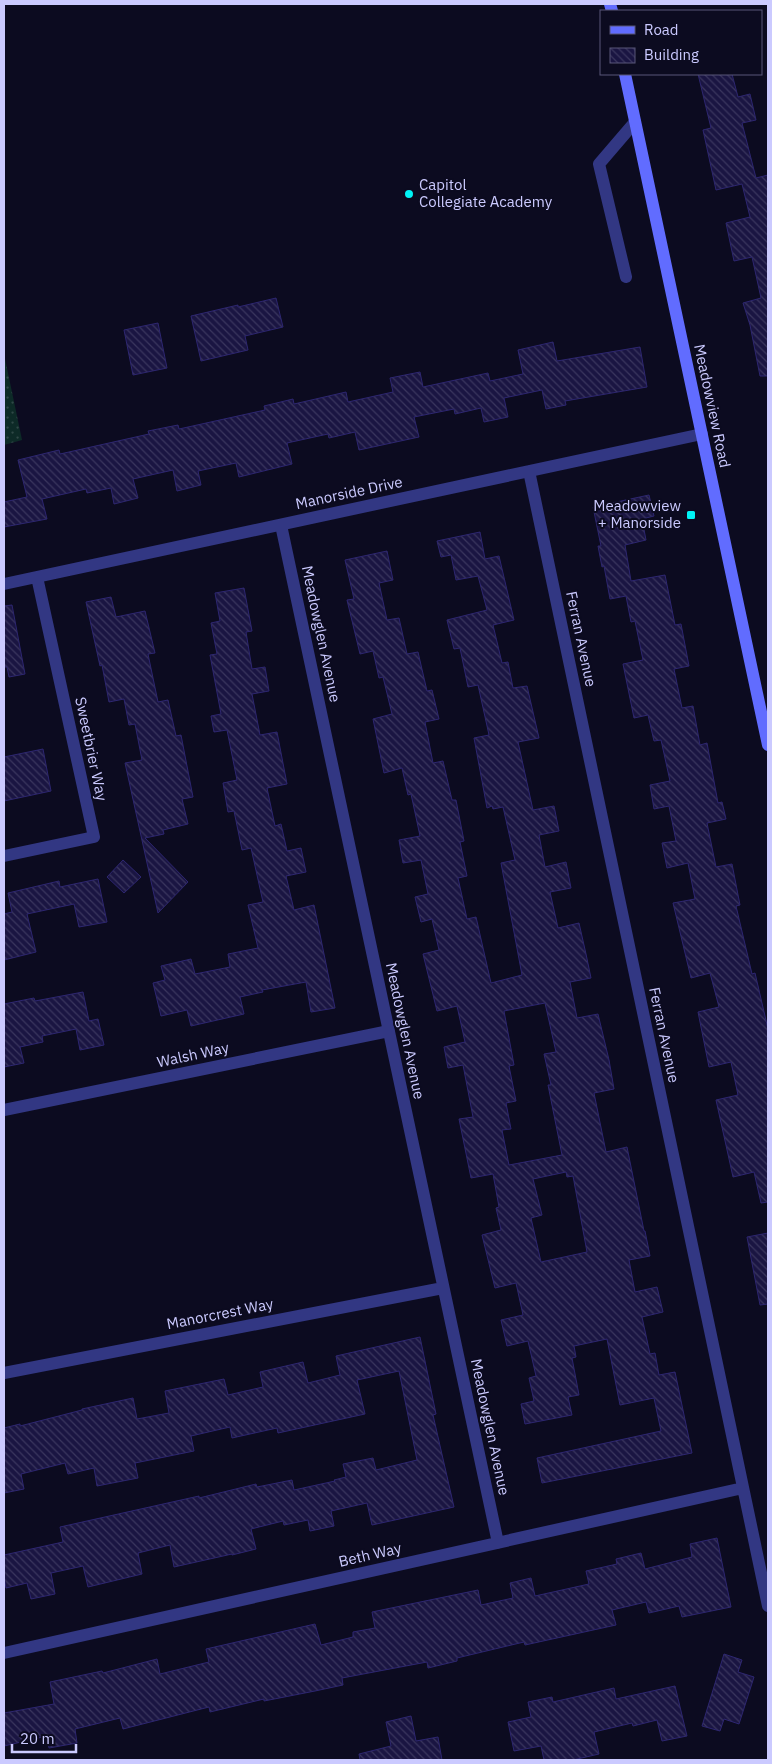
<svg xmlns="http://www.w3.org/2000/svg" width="772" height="1764" font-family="'IBM Plex Sans',sans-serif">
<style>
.park{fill:url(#park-dots)}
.building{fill:url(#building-back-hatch);stroke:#2d2670;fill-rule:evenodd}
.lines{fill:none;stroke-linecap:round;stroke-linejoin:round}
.service{stroke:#323783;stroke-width:12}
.minor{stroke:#323783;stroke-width:12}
.secondary{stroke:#616cff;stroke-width:12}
.poi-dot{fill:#00f3f5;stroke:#0c0b20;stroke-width:2}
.labels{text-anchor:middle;stroke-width:4;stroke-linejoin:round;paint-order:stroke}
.poi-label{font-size:15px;fill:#cbcaff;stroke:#0c0b20;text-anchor:start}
.street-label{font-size:15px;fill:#cbcaff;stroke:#0c0b20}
</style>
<defs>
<pattern id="park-dots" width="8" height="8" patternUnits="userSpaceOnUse" patternTransform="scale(1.25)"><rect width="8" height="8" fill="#0d2a27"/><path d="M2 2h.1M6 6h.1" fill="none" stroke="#2f4847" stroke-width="1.8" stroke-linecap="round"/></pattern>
<pattern id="building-back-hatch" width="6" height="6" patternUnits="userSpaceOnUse" patternTransform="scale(1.25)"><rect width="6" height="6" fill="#1a1542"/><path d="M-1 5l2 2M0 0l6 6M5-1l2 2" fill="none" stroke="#3a365e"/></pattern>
</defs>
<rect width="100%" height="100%" fill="#0c0b20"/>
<!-- park -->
<path class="park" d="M4 354 22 440 4 445Z"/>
<!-- building -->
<path class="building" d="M698 74H732L738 97 750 94 756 120 742 123 756 178 768 175V376H760L750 325 743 303 761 298 752 257 734 261 726 223 750 217 742 184 716 190 703 130 711 128Z
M276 298 283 327 245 336 248 350 201 361 191 316 238 305V307Z
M158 323 167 368 133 375 124 330Z
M553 342 557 361 640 347 647 387 565 401 566 405 546 409 542 390 504 398 508 417 484 422 481 408 455 414 454 409 414 417 419 437 359 450 355 432 329 438 328 434 287 443 292 464 239 477 236 463 198 471 201 485 177 491 173 470 133 479 138 498 114 504 111 488 87 493 86 489 42 499 47 519 4 527V502L27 497 18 460 59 450 60 454 149 434 148 431 178 425 179 429 265 410 264 406 293 399 294 404 346 392 348 402 393 392 390 378 420 372 423 387 488 373 490 381 523 374 518 350Z
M649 495 654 516 642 519 646 540 625 545 631 581 665 575 675 625 681 624 689 666 674 669 682 708 693 706 700 745 707 743 718 803 722 802 726 819 707 823 716 867 732 864 740 905 736 906 752 974 755 973 768 1029V1202L761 1203 754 1172 733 1177 716 1100 738 1095 731 1062 709 1067 698 1012 719 1007 710 973 691 978 673 903 695 899 688 863 667 868 662 843 676 841 669 806 654 809 650 785 670 781 661 740 654 741 648 715 634 718 623 664 643 660 635 621 631 622 626 596 610 599 604 566 602 567 598 546H601L593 507Z
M480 532 485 559 499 556 514 620 493 625 502 663 508 662 513 688 527 686 539 738 518 742 533 810 554 806 559 831 539 835 545 867 566 862 571 888 550 892 558 928 579 923 586 954 591 978 570 982 577 1018 598 1014 609 1060 614 1089 594 1093 606 1152 627 1147 644 1231H645L650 1256 629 1260 635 1292 657 1287 663 1312 642 1317 650 1354 655 1353 659 1375 675 1372 692 1453 542 1483 537 1458 661 1431 654 1398 620 1405 607 1339 574 1346 576 1357 572 1358 579 1395 568 1397 572 1415 525 1424 521 1404 534 1401 529 1378 536 1376 528 1341 507 1346 501 1320 523 1315 516 1283 495 1288 482 1235 501 1230 496 1208 499 1207 493 1174 471 1178 459 1119 473 1117 463 1065 448 1068 444 1047 465 1042 457 1006 437 1011 423 954 439 950 432 919 421 922 415 897 428 894 421 860 403 863 399 840 420 836 411 794 408 795 402 768 384 773 373 719 392 714 383 677 379 678 373 651 360 654 347 600 354 599 345 560 387 551 393 580 379 583 387 620 399 618 407 654 418 652 427 691 432 690 439 719 425 722 433 763 443 761 452 800H456L464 841 460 842 467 876 458 878 467 919 476 917 491 983 522 975 501 863 515 860 503 807 493 809 492 806 487 808 474 738 489 735 478 685 468 687 460 648 454 649 447 620 487 610 478 576 456 580 451 555 441 557 437 541ZM545 1003 556 1052 544 1054 551 1085H548L562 1155 509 1165 502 1130 511 1129 506 1103 516 1101 509 1066 514 1065 504 1011ZM566 1172 567 1177 573 1176 587 1252 541 1262 531 1218 542 1215 533 1179Z
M244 588 252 631 246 632 252 669 265 667 269 691 252 694 260 735 277 732 287 784 267 788 275 826 281 824 287 851 301 848 306 872 286 876 294 910 314 905 335 1008 311 1012 306 982 262 990 263 992 240 997 244 1014 191 1026 187 1010 161 1016 153 983 165 980 161 966 191 959 195 974 230 967 228 954 258 948 248 905 263 902 251 848 242 850 234 811 228 812 223 783 237 780 227 730 214 732 211 716 221 714 210 655 217 654 211 623 220 621 215 593Z
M111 597 116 617 145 611 155 653 148 654 158 702 168 700 176 736 181 735 193 797 182 799 188 824 163 830 164 834 145 838 188 882 158 913 125 763 142 760 135 724 129 725 124 699 109 702 102 665 100 666 86 602Z
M12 605 25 674 9 677 7 667H4V606Z
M43 749 51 791 4 801V757Z
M123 860 141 877 124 893 107 877Z
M98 879 107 922 79 927 74 904 27 914 36 952 4 960V914L12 912 8 893 59 881 60 887Z
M83 992 89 1021 98 1019 104 1045 80 1050 76 1029 42 1036 43 1042 20 1047 24 1063 4 1067V1004L34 998 35 1001Z
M768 1233V1304L760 1305 747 1237Z
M420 1337 436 1414 433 1415 454 1507 372 1525 367 1503 331 1511 334 1526 310 1531 308 1520 284 1525 283 1521 251 1529 256 1549 232 1555V1554L174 1567 170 1545 138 1553 142 1574 88 1587 83 1566 51 1573 55 1594 31 1599 27 1583 6 1588 4 1577V1555L63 1542 60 1527 199 1496V1498L256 1484 257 1487 292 1480 294 1490 335 1481 334 1480 346 1477 343 1464 373 1458 376 1470 417 1460 399 1371 357 1380 365 1414 278 1433 277 1428 232 1438 230 1427 191 1436 194 1451 135 1463 138 1478 97 1486 94 1468 68 1474 65 1463 21 1474 24 1489 4 1493V1428L20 1424V1426L82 1410V1409L133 1398 137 1419 169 1413 165 1391 224 1379 228 1395 263 1387 260 1372 303 1362 308 1383 340 1375 336 1356Z
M717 1538 731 1607 682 1617 679 1606 649 1613 646 1602 612 1610 616 1625 525 1645 524 1642 457 1658V1661L428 1668 427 1662 342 1678 343 1685 315 1691 264 1701V1699L210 1712 209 1707 123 1729 120 1718 75 1729 77 1743 49 1748 47 1736 4 1746V1713L54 1704 50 1682 102 1671 103 1673 157 1659 160 1674 209 1662 206 1649 315 1624 321 1645 353 1637V1632L375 1628 372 1612 478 1590 481 1605 513 1598 510 1583 531 1578 535 1596 589 1584 586 1571 617 1564 616 1559 641 1553 645 1569 692 1557 690 1544Z
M724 1654 742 1660 738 1672 754 1677 739 1724 724 1719 720 1731 702 1726Z
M675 1686 687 1736 662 1741 657 1720 633 1726 632 1723 594 1732 599 1754 573 1760H544L541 1746 514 1751 508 1722 531 1717 528 1702 552 1697 553 1702 614 1688 616 1699Z
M411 1716 416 1741 438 1737 442 1760H360L359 1754 391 1746 386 1722Z"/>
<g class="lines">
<!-- service -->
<path class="service" d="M626 277 599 164 635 122"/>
<!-- minor -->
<path class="minor" d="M529 471 768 1606
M281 525 498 1543
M4 584 702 434
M4 856 94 837 37 577
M4 1110 389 1031
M4 1373 443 1288
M4 1653 743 1488"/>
<!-- secondary -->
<path class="secondary" d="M610 4 612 11
M625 74 768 745"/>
</g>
<!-- markers -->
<g class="poi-dot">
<circle cx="409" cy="194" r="5"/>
<rect x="686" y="510" width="10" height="10" rx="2.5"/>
</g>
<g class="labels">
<!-- poi labels -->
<g class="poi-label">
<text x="419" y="190">Capitol<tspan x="419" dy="17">Collegiate Academy</tspan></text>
<text x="681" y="511" text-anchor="end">Meadowview<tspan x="681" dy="17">+ Manorside</tspan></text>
</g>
<!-- street labels -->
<g class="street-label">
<text transform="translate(712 406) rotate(78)" y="5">Meadowview Road</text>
<text transform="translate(349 493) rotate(-12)" y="5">Manorside Drive</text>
<text transform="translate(321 634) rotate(78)" y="5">Meadowglen Avenue</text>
<text transform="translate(581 639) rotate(78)" y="5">Ferran Avenue</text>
<text transform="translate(91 749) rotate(78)" y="5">Sweetbrier Way</text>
<text transform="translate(405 1031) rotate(78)" y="5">Meadowglen Avenue</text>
<text transform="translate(664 1035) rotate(78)" y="5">Ferran Avenue</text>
<text transform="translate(193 1055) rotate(-12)" y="5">Walsh Way</text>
<text transform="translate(220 1314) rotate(-11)" y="5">Manorcrest Way</text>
<text transform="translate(490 1427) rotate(78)" y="5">Meadowglen Avenue</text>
<text transform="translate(370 1555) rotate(-13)" y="5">Beth Way</text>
</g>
</g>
<!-- border -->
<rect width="772" height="1764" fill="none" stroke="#cbcaff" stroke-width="10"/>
<!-- legend -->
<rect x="600" y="10" width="162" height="65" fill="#0c0b20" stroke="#585779"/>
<rect x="610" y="26" width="25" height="8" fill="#616cff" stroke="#585779"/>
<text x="644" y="35" font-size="15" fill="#cbcaff">Road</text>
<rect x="610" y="48" width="25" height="15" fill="url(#building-back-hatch)" stroke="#585779"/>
<text x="644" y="60" font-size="15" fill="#cbcaff">Building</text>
<!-- scale -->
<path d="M12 1744v8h64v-8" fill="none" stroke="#cbcaff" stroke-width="2.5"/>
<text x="20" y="1744" font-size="15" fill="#cbcaff" stroke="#0c0b20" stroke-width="4" paint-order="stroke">20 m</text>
</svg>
